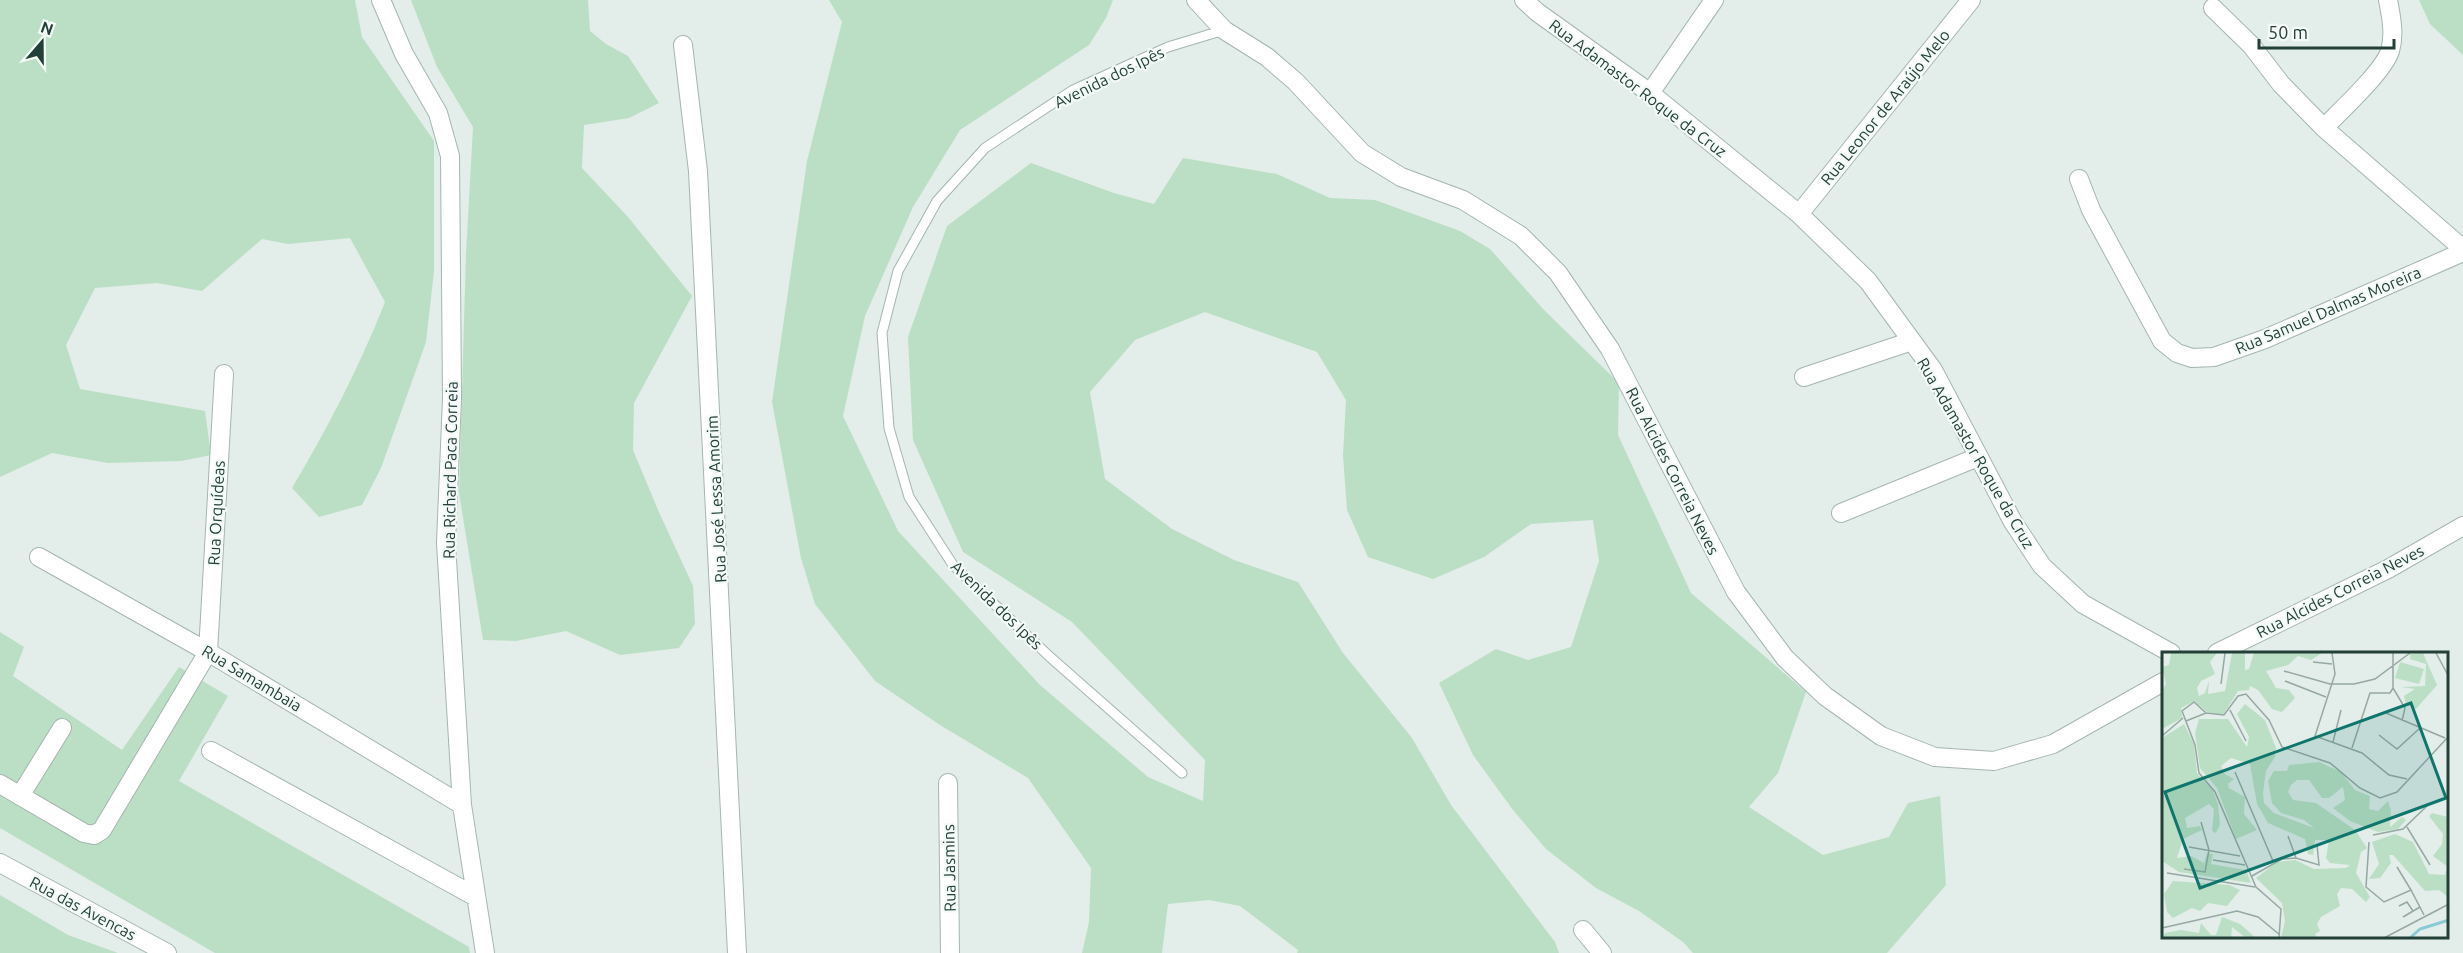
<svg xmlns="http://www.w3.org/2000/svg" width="2463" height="953" font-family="Ubuntu,sans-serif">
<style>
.green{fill:#bbdfc4}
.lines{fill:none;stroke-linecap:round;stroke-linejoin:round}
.lane-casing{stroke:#a5b6b0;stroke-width:11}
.street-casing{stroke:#a5b6b0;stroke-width:20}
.lane{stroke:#fff;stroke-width:9}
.street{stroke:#fff;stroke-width:18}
.labels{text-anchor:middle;stroke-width:4.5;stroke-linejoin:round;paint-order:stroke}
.street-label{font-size:16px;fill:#224037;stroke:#f4faf7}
.inset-river{fill:none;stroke:#89cbd4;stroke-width:3}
.inset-road{fill:none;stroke:#96a8a2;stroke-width:1.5}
.view{fill:#0f766e;fill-opacity:0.15;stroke:#0f766e;stroke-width:3}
.inset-edge{fill:none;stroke:#224037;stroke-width:3}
</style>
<rect width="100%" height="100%" fill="#e3ede9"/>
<!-- green -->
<path class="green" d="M0 0H355L362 37 434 141V271L426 342 381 468 362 505 319 517 292 488C328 427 359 368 385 302L350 238 288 244 262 239 202 291 157 283 95 288 66 345 80 389 205 411 211 455 181 461 108 463 52 453 0 477Z
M411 0H588L590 31 606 44 628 56 659 103 629 118 584 125 582 168 628 217 692 296 634 403 633 450 658 510 693 586 695 624 679 648 620 655 566 631 516 641 483 640 459 493 466 254 473 127 437 67Z
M829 0H1113L1106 18 1089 45 960 130 913 207 865 316 843 416 898 531 1040 685 1148 777 1203 801 1205 760 1072 622 963 552 913 440 908 337 947 226 1031 163 1114 193 1154 204 1183 158 1277 174 1330 198 1375 200 1460 231 1490 249 1544 310 1619 383 1618 435 1691 593 1806 692 1778 773 1749 807 1823 855 1889 837 1908 803 1940 796 1946 885 1887 953H1693L1683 942 1639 911 1596 888 1546 849 1513 810 1473 755 1439 683 1496 649 1528 660 1571 647 1599 561 1593 520 1531 524 1484 557 1433 579 1368 557 1347 510 1343 455 1346 400 1317 352 1205 312 1135 340 1090 392 1105 479 1172 529 1234 560 1298 582 1343 653 1412 738 1451 805 1555 942 1559 953H1297L1298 950 1240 906 1209 900 1168 904 1162 953H1082L1089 922 1091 868 1028 778 940 725 875 681 815 604 801 558 772 402 807 161 842 22Z
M2419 0H2463V55L2430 24Z
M0 632 24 647 13 676 122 750 179 667 228 696 179 781 469 947 470 953H215L0 828Z
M0 895 68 935 118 953H0Z"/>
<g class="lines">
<!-- lane casing -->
<g class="lane-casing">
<path id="lane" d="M1182 773 1050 657 953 565 909 497 889 428 882 333 898 271 937 201 985 148 1073 90 1168 47 1224 30"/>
</g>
<!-- street casing -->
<g class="street-casing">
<path id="street" d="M381 0 404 54 438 113 450 156 452 398 446 543 462 805 485 953
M1196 0 1224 30 1267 57 1296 82 1362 153 1401 177 1463 200 1521 236 1558 273 1610 349 1736 592 1785 658 1825 696 1881 736 1935 757 1994 761 2053 744 2163 682
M1524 0 1537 12 1650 93 1799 214 1868 281 1933 370 2013 522 2042 566 2083 604 2171 653
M2213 8 2251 45 2281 84 2324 128 2463 249
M683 45 698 171 737 953
M1650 93 1714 0
M2324 128C2341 110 2383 72 2390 51 2395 34 2391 16 2388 0
M2079 179 2091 210 2162 341 2177 353 2192 358 2214 357 2265 339 2463 252
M1799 214 1971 0
M1804 377 1912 341
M1841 513 1978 457
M39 557 208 652 462 805
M2217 653 2388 569 2463 526
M211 751 476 897
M948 783 950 953
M0 784 84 833 94 835 102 830 208 652 224 374
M20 796 62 728
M0 863 167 953
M1583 930 1602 953"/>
</g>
<!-- lane -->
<use href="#lane" class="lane"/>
<!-- street -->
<use href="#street" class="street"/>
</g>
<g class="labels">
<!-- street labels -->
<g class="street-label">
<text transform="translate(1109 77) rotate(-26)" y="6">Avenida dos Ipês</text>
<text transform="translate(1638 88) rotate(37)" y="6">Rua Adamastor Roque da Cruz</text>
<text transform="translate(1885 107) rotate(-51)" y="6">Rua Leonor de Araújo Melo</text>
<text transform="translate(2328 310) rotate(-23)" y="6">Rua Samuel Dalmas Moreira</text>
<text transform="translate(1976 453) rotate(60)" y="6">Rua Adamastor Roque da Cruz</text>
<text transform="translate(450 470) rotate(-89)" y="6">Rua Richard Paca Correia</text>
<text transform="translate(1673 471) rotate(63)" y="6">Rua Alcides Correia Neves</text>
<text transform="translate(716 499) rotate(-93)" y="6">Rua José Lessa Amorim</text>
<text transform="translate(216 513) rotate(-87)" y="6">Rua Orquídeas</text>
<text transform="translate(2340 591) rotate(-27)" y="6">Rua Alcides Correia Neves</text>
<text transform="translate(997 605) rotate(44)" y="6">Avenida dos Ipês</text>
<text transform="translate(252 678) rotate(31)" y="6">Rua Samambaia</text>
<text transform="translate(949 868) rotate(-91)" y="6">Rua Jasmins</text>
<text transform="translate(83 908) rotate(28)" y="6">Rua das Avencas</text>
</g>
</g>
<!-- overview -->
<g transform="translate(2162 652)">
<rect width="286" height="286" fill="#e3ede9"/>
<path d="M9 1H55L48 10 53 22 39 29 35 36 37 44 43 41 47 29 46 42 63 39 70 1H83V18L87 17 92 1H160L149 8 136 4 126 13 104 19 114 36 127 38 133 46 120 60 110 57 96 38 88 34 87 38 76 39 61 63 45 60 32 49 19 56 20 66 0 77V38L4 32 0 15 7 13ZM261 1 275 33 254 57 244 52 242 44 253 37 239 35 263 34 264 12 248 7V2ZM238 10 262 17 257 32 233 26ZM83 52 103 68 114 96 113 105 104 119 101 141 102 151 112 161 152 176 142 168 119 161 110 151 106 129 112 119H125L127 113 157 110 179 120 193 138 208 144 207 157 216 159 226 149 229 158 228 175 240 165 244 168 236 177 216 180 188 169 171 156 183 148 181 135 167 146H160L147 128H135L129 133 126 140 131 148 154 151 193 178 205 196 199 200 194 221 208 245 204 250 190 237 179 236 175 242 178 254 159 265 155 272 158 279 153 282 155 286H119L123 269 120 251 94 226 115 210 133 208 152 217 184 216 188 213 168 211 164 206 167 188H153L151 203 146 202 143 187 106 171 95 152 88 112 69 106 59 114 63 122 72 127 66 132 67 136 83 145 82 162 95 178 74 187 55 136 38 116 33 81 37 67H66L85 95 87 85 75 62ZM22 72 32 92 35 121 51 139 56 152 58 173 54 181 50 179 52 157 47 152 23 166 25 176 38 174 40 178 21 187 15 206 29 204 42 211 45 201 51 202 49 212 84 218 89 231 17 220 0 209V86ZM270 161 286 165V215L271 204 280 192 281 182 267 164ZM233 182 251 190 267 222 283 223 286 215V245L277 238 263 239 231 203H227L229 211 218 226 207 227 217 212 210 190ZM11 229 67 233 78 238 65 254 46 251 38 259 30 256 11 266 5 260 2 242ZM60 265 78 272 94 286H84L70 275 69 286H0L3 281 19 278 37 281 39 271 49 283H54Z" fill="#bbdfc4"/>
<path class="inset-river" d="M248 286 258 277 287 268"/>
<path class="inset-road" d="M170 1 173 22 153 84 200 101 227 123 245 127M274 1 287 25M151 10 170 12M122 19 168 32H192L213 27 248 1M123 29 164 45M59 32 63 1M231 36V1M68 58 84 89M44 61 32 50 20 59 33 93 37 121 53 140 94 235 119 257 117 286M224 61 283 86M24 69 44 61 62 63 76 44 84 42 107 68 120 95 168 111 198 136 218 146 235 140 287 84M217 83 235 97 258 76M0 84 21 66M171 90 179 58M190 96 208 41H228L231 36 243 56 240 69M73 120 111 209M245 175 268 213M211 183 241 177 266 153M126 184 134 206M207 190 204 235 222 250 249 238 262 263M27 195 78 204M51 208 83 213M235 215 249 238M22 217 43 220 47 198 39 170M5 221 93 235M90 224 120 207 134 206 157 213 155 193M237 254 245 250 251 259M241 265 258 255M0 276 75 259 96 265 118 283M222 286 287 252"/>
<path class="view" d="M249 51 284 146 38 236 3 140Z"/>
<rect width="286" height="286" class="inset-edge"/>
</g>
<!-- north arrow -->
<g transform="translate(42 42) rotate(20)" stroke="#f4faf7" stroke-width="4.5" paint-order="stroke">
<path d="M0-4.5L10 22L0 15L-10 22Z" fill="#224037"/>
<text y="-9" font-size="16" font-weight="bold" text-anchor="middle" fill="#224037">N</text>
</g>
<!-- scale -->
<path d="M2259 39v9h135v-9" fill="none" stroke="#224037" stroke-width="3"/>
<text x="2268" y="39" font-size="18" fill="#224037" stroke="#f4faf7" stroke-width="4.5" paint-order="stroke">50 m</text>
</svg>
